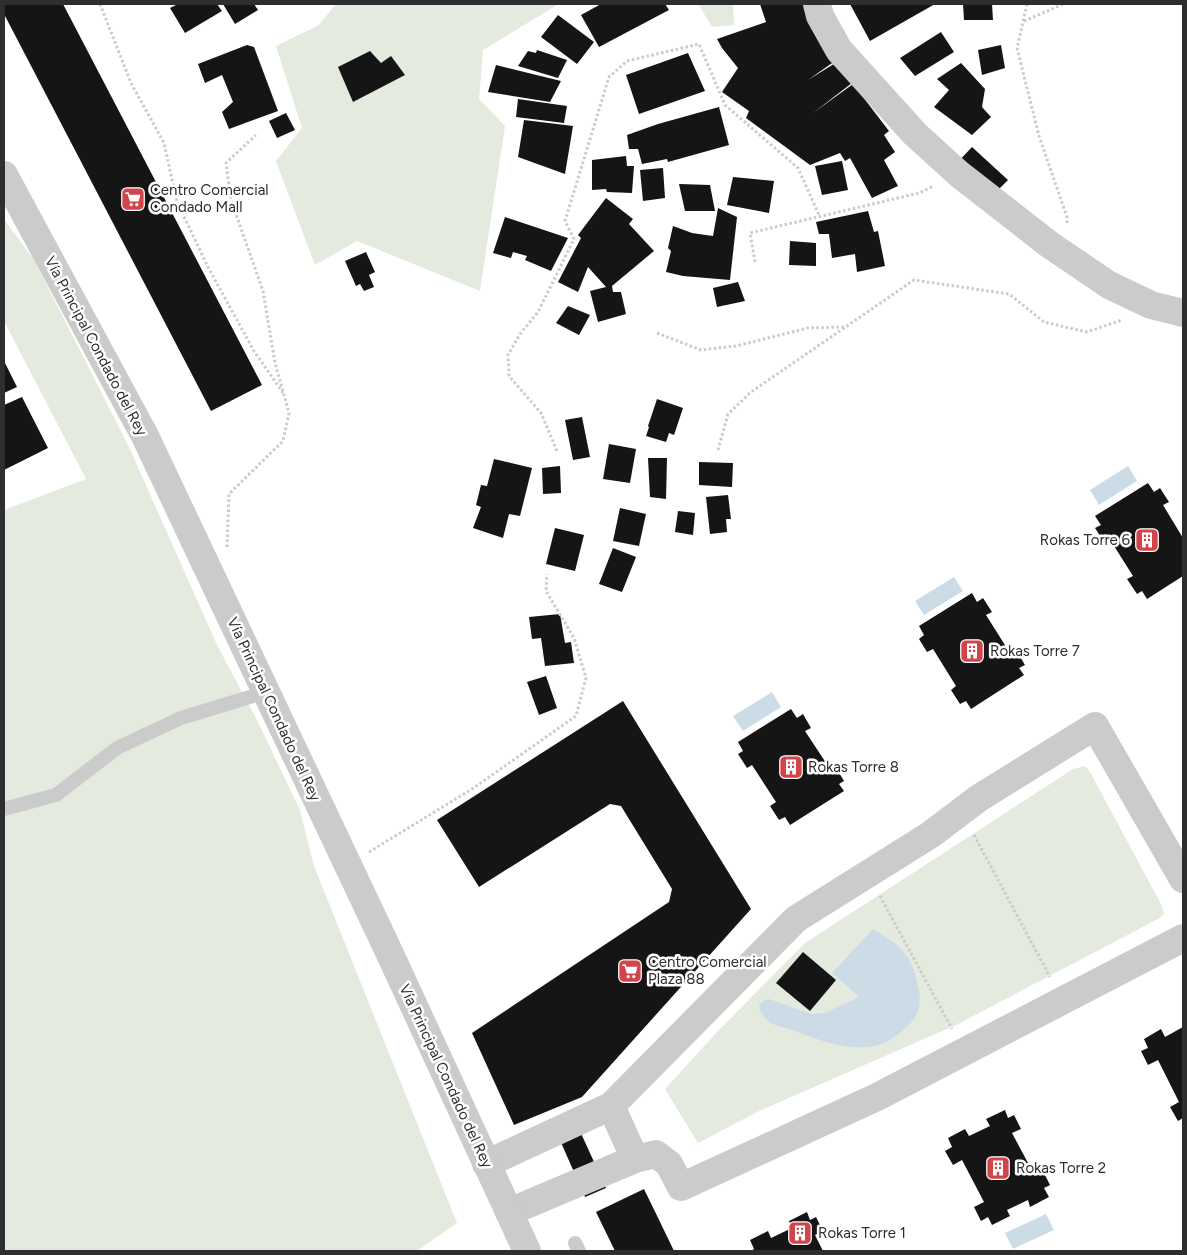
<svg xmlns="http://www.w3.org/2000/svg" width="1187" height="1255" font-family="Figtree,sans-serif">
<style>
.green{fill:#e4eadd}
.water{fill:#ccdce7}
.building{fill:#151515}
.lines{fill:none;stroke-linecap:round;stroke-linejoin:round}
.path{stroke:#cbcbcb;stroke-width:3;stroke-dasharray:2.5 2.5;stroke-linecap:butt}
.service{stroke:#cbcbcb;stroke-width:14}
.minor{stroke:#cbcbcb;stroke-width:28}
.tertiary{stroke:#cbcbcb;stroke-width:28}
.labels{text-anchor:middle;stroke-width:5;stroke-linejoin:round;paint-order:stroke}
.poi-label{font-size:15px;fill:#2e2e2e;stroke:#fff;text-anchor:start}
.street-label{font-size:15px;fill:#2e2e2e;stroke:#fff}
</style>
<rect width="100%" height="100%" fill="#fff"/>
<!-- green -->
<path class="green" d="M336 4H559L483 50 479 99 505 126 480 291 357 241 315 265 276 161 302 128 276 46 319 25Z
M698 4H733L734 25 712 27Z
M4 219 34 260 129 447 217 645 257 720 300 810 314 866 457 1223 417 1251H4V510L86 479 4 321Z
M1085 766 1090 772 1162 906 1164 914 1158 919 956 1025 757 1112 698 1143 665 1089 717 1032 805 943 1073 769Z"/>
<!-- water -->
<path class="water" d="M1128 466 1137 481 1099 505 1090 490Z
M954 577 963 591 924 615 915 601Z
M772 692 781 707 743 731 733 716Z
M873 929C900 945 912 954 918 986 923 1006 918 1019 901 1032 894 1037 887 1043 878 1045 850 1053 816 1039 789 1029 784 1027 776 1026 771 1023 765 1019 760 1012 759 1005L763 1001 769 999 812 1014 825 1013 859 997 832 973Z
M1046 1214 1054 1230 1013 1249 1005 1233Z"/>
<!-- building -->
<path class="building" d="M4 4H63L262 385 211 411 4 14Z
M178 4H217L222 11 185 33 170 8Z
M223 4H254L258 10 235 24Z
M601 4H665L669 10 599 47 581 15Z
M760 4H804L821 43 835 61 808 80 837 62 852 83 813 113 853 84 889 131 884 135 895 152 884 160 898 186 872 198 850 158 845 161 840 153 810 165 746 118 749 111 722 92 738 68 722 48 717 39 766 22Z
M850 4H935L870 41Z
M963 4H992L993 20H964Z
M558 15 594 42 577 64 541 37Z
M941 32 954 52 915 76 900 58Z
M247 45 254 47 278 111 229 129 222 112 233 102 222 75 205 83 198 64Z
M1001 45 1005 68 982 75 978 50Z
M537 50 567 60 558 78 518 66 528 51 536 53Z
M370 51 381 63 391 56 405 75 353 102 338 67Z
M688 53 705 91 639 114 626 75Z
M961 63 985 89 982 107 991 117 972 135 934 107 949 90 937 79Z
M496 65 561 81 550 102 488 92Z
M518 99 567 106 564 123 516 117Z
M719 107 729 145 668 162 667 159 642 164 638 149H629L627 135 658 124Z
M286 113 295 130 277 138 269 121Z
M524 120 573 126 565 174 518 157Z
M972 147 1008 180 996 192 956 164Z
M626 156 627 166H634L632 193 607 192 606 189 592 190V160Z
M842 161 848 190 822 195 815 166Z
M663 168 665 198 643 201 640 170Z
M733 177 774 181 769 213 727 205Z
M679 184 710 185 715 211H685Z
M606 198 633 219 629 224 654 251 612 286 613 292H621L626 314 598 322 590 291 606 287 588 267 578 292 558 282 581 238 578 235Z
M718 208 737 217 730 280 683 276 666 272 671 251 668 248 673 226 692 233 713 236Z
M868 211 874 232 878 231 885 266 857 272 855 254 832 258 829 234H819L816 222Z
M505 217 568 238 551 271 525 260 527 256 513 252 511 258 493 253Z
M790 241 816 243V266L789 265Z
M366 252 375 272 369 275 374 287 364 291 360 284 356 286 345 261Z
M738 282 745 301 717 307 713 288Z
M568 306 590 315 579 335 556 323Z
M4 361 17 387 4 393Z
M22 397 48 448 4 470V405Z
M657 399 683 408 674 435 669 433 666 442 646 436 649 427 648 426Z
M582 417 590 457 573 460 565 420Z
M609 444 636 449 630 483 603 479Z
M648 458H667L666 499 650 497Z
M494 459 532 468 520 516 509 514 503 538 473 528 481 507 476 505 481 485 487 486Z
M699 462 733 463 732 487 699 485Z
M560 466 561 493 543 494 542 468Z
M1148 483 1154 492 1160 488 1169 502 1163 505 1183 538V576L1147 599 1142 591 1137 594 1127 579 1133 576 1109 538 1104 542 1095 528 1101 525 1095 516Z
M728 495 731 519H726L727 532 710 534 706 497Z
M620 508 646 514 639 546 613 541Z
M678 511 695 513 693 535 675 532Z
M555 528 584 535 575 571 546 564Z
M613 548 636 557 622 592 599 584Z
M972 593 977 602 983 598 992 612 986 615 1010 653 1016 650 1025 665 1019 668 1024 675 971 709 966 701 960 704 951 690 956 686 933 649 927 652 919 639 924 635 919 626Z
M560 614 565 643 571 642 574 663 545 666 541 638 532 639 529 617Z
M546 676 557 708 539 715 527 682Z
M623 701 751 909 582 1097 514 1125 472 1033 669 902 672 889 621 806 610 804 479 887 437 820Z
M791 709 797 718 803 714 811 728 805 731 830 769 835 766 844 781 839 784 844 791 790 825 785 817 779 820 770 806 776 802 752 765 747 768 738 754 743 751 738 742Z
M803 952 836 980 810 1011 776 983Z
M1183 1027V1118L1178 1121 1170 1107 1179 1102 1158 1060 1148 1065 1141 1051 1148 1048 1144 1039 1161 1029 1165 1037Z
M1005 1110 1008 1118 1014 1115 1021 1129 1012 1133 1035 1176 1043 1171 1050 1185 1044 1188 1049 1197 1030 1207 1028 1200 1007 1210 1010 1216 992 1225 988 1217 981 1221 974 1207 984 1202 962 1160 953 1165 945 1151 952 1147 948 1138 965 1129 969 1136 990 1126 986 1119Z
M579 1129 606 1188 585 1197 559 1138Z
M644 1189 661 1224 674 1251H615L596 1212Z
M807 1212 810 1220 816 1217 823 1231 815 1235 823 1251H751L754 1249 750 1240 768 1231 771 1238 792 1228 789 1221Z"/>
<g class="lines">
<!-- path -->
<path class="path" d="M100 4 131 83 164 143 177 202 208 267 254 351 283 393
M1027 4 1017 48 1039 136 1067 217V224
M1024 21 1063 4
M755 262 750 233 919 193 934 186
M657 333 701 350 736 346 808 328 845 327
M718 450 728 414 751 392 914 280 1009 294 1044 322 1087 332 1122 320
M557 451 541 413 509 376 508 355 520 334 538 312 574 239 565 221 609 77 627 61 699 44 725 105 798 168 819 215
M227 547 229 494 283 441 289 413 275 363 263 291 231 200 226 163 256 135
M974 835 1050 977
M369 852 472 789 576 716 586 678 574 638 546 591 547 574
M880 896 952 1029"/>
<!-- service -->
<path class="service" d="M4 809 56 795 117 748 181 718 266 692
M575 1243 579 1251"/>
<!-- minor -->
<path class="minor" d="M817 4 820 16 839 50 915 134 959 174 1050 245 1109 285 1151 305 1183 313
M611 1106 635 1159
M486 1164 611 1106 796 919 930 835 979 798 1095 726 1183 879
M509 1212 635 1159 656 1154 669 1164 681 1187 877 1097 1183 938"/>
<!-- tertiary -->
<path class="tertiary" d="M4 175 145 436 390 954 527 1251"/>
</g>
<!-- icons -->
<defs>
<g id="supermarket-square" transform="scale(1.25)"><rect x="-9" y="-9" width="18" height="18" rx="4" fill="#d14449" stroke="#fff"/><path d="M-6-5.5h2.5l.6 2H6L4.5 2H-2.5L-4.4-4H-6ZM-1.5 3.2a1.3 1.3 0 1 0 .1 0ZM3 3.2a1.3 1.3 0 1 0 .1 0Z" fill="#fff"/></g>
<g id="building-square" transform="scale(1.25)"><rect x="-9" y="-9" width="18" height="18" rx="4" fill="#d14449" stroke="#fff"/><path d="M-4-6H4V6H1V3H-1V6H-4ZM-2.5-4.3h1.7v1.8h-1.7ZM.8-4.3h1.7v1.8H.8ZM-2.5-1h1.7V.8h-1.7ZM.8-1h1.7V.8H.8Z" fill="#fff"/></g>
</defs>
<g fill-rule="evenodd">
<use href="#supermarket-square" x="133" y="199"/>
<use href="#building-square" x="1147" y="540"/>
<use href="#building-square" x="972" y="651"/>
<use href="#building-square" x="791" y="767"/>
<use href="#supermarket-square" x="630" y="971"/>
<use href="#building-square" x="998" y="1168"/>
<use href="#building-square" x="800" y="1233"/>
</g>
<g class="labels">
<!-- poi labels -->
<g class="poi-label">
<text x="150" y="195">Centro Comercial<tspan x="150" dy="17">Condado Mall</tspan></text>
<text x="1130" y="545" text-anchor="end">Rokas Torre 6</text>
<text x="990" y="656">Rokas Torre 7</text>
<text x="808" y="772">Rokas Torre 8</text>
<text x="648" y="967">Centro Comercial<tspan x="648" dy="17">Plaza 88</tspan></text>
<text x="1016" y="1173">Rokas Torre 2</text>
<text x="818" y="1238">Rokas Torre 1</text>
</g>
<!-- street labels -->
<g class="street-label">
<text transform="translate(96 346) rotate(62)" y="5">Vía Principal Condado del Rey</text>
<text transform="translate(274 709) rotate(65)" y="5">Vía Principal Condado del Rey</text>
<text transform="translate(446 1076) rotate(65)" y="5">Vía Principal Condado del Rey</text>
</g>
</g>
<!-- border -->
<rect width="1187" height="1255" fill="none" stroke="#2e2e2e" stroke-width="10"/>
</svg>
